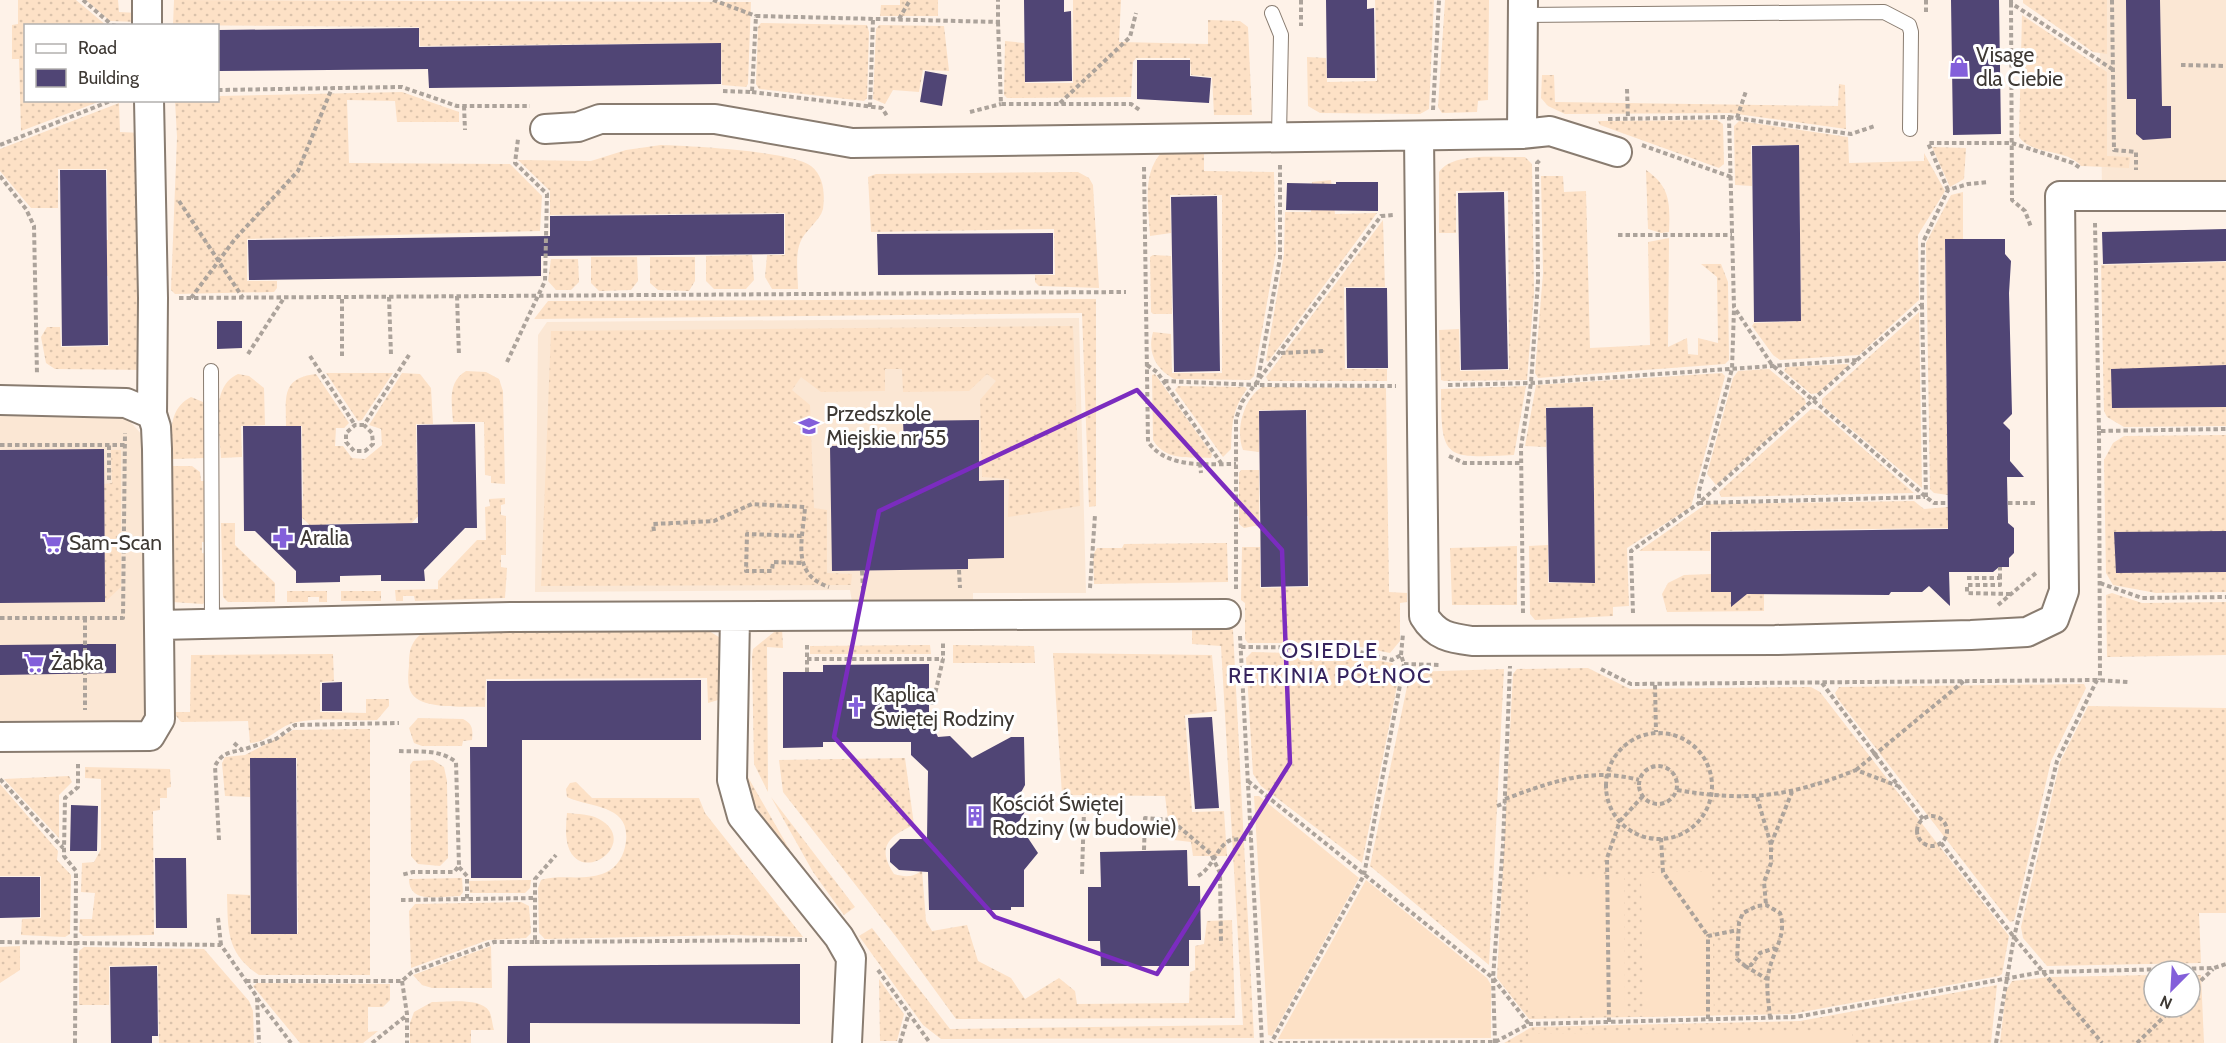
<svg xmlns="http://www.w3.org/2000/svg" width="2226" height="1043" font-family="Cabin,sans-serif">
<style>
.built{fill:#fbe7d4}
.grass{fill:url(#grass-dots)}
.garden{fill:#fde1c6}
.building{fill:#504575}
.lines{fill:none;stroke-linecap:round;stroke-linejoin:round}
.lane-casing{stroke:#897c70;stroke-width:16}
.street-casing{stroke:#897c70;stroke-width:32}
.path{stroke:#aca39b;stroke-width:4;stroke-dasharray:4.5 3;stroke-linecap:butt}
.lane{stroke:#fff;stroke-width:14}
.street{stroke:#fff;stroke-width:28}
.marked{fill:none;stroke:#7b2cbf;stroke-width:4.5;stroke-linejoin:round}
.labels{text-anchor:middle;stroke-width:6;stroke-linejoin:round;paint-order:stroke}
.poi-label{font-size:21px;fill:#3e3934;stroke:#fff;text-anchor:start}
.neighbourhood-label{font-size:22px;letter-spacing:1.5px;fill:#35235e;stroke:#fff}
</style>
<defs>
<pattern id="grass-dots" width="8" height="8" patternUnits="userSpaceOnUse" patternTransform="scale(1.5)"><rect width="8" height="8" fill="#fde1c6"/><path d="M2 2h.1M6 6h.1" fill="none" stroke="#dac2ab" stroke-width="1.8" stroke-linecap="round"/></pattern>
</defs>
<rect width="100%" height="100%" fill="#fef2e8"/>
<!-- built -->
<path class="built" d="M2099 0H2226V186L2102 188Z
M1079 318 1086 593H973V600L852 602 850 590 535 592 538 335 547 322Z
M0 415 126 417 144 437 148 710 142 720 0 726Z"/>
<!-- grass -->
<path class="grass" d="M18 0H76L106 25 26 26V100L101 101 21 131 19 59H12V25L18 24Z
M86 0H118L119 12 138 13 137 22 110 21Z
M174 0 751 2 748 84 746 87 722 85 721 43 420 46 419 27 173 25Z
M900 0H938V16H880L881 5H900Z
M1073 0H1121L1119 42 1208 44V20L1240 21 1248 27 1252 115H1214L1212 77 1191 75 1190 58H1136L1133 62 1131 97 1007 98 1004 95 1005 41 1024 43 1025 83H1073Z
M1375 0H1434L1429 109 1420 114 1320 113 1308 106 1307 57 1326 58 1327 82 1377 81Z
M1445 0H1489L1488 100 1478 101 1477 112 1442 113 1438 107Z
M2023 0H2107V54L2093 52 2023 3Z
M2022 15 2107 72V156L2130 157 2129 168 2081 166C2066 148 2033 156 2019 137Z
M761 23 867 25 869 32 867 98 864 101 759 89 756 84 758 27Z
M879 25 944 26 949 71 923 70 919 92 893 90 885 104 873 99 876 29Z
M1542 75H1554L1555 102 1838 106 1839 84 1845 85 1846 129 1730 113 1565 114 1548 106 1541 98Z
M402 92 459 112V122H397L395 101 347 100 349 163 510 164 542 196 540 231 247 239V281H277V288L274 292 175 294 171 290 177 137 175 101 218 100V96Z
M119 103 120 132 143 133 146 370 55 369 46 363 41 337 47 327H60L61 347 109 346 108 276 101 275V240H108L107 169H58V208H31L0 171V149Z
M1717 120 1723 124 1724 164 1719 168 1600 125 1598 121Z
M1739 121 1848 137 1849 163 1924 161V153L1945 191 1918 235 1919 300 1859 355 1780 360 1773 355 1752 326 1754 323 1801 321 1799 145H1751L1752 186 1735 185 1734 126Z
M661 145C690 146 792 151 811 166 824 176 825 194 823 209 820 221 804 231 800 243 795 255 798 276 798 289H772L765 277 767 255H785V213L550 215V191L518 160 591 161 626 150Z
M1932 147 1966 148 1964 179 1950 187Z
M1162 152H1204V171L1274 172 1276 252 1254 376 1250 380 1174 379C1156 369 1147 353 1153 332L1171 334 1172 373H1222V195H1170L1171 233 1150 236C1149 208 1141 174 1162 152Z
M1525 157 1532 164 1534 293 1527 380 1444 381 1441 380 1439 330 1459 329 1460 371 1509 370 1508 191H1456V233H1439V172C1453 151 1501 158 1525 157Z
M1646 170C1671 187 1670 204 1669 232L1661 233 1648 229Z
M1078 172 1089 178 1093 185 1099 288 1039 286 1035 282V275H1055L1054 229 871 232 868 177 876 174Z
M1541 176H1563L1564 192 1586 191 1590 348 1650 345 1648 242 1669 238 1668 347 1687 338 1688 354 1698 355V338L1718 343 1717 277 1701 264H1721L1728 282 1729 360 1725 364 1538 378 1535 373 1543 273Z
M1331 180 1335 214 1377 213 1268 362 1266 360 1284 254 1285 212H1311L1312 182Z
M1963 192V239L1945 240 1948 495 1934 493 1930 489 1926 243 1951 195Z
M1383 220 1385 287H1344L1345 369H1387V381H1268L1266 377Z
M752 255 754 280 746 289H714L706 281V256Z
M1153 255 1171 256 1172 314H1153L1151 312 1150 257Z
M591 257H637L638 281 631 290 599 291 591 283Z
M650 257H695V281L689 291 658 290 650 283Z
M551 259H578L579 282 571 290H556L548 281Z
M2226 262V426L2124 427 2107 417 2104 411 2101 265Z
M1096 299V506L1089 507 1082 313 534 319 548 301Z
M1919 312 1922 488 1822 405V399Z
M1073 326 1080 506 1008 517 1009 479 982 477 980 400 996 381 987 374 969 391 903 392 902 369H885V391L821 392 801 377 792 390 810 405 814 508 827 510V573L852 574 851 585 541 586 551 331Z
M1847 364 1849 365 1818 393 1811 394 1784 371 1786 367Z
M1769 369 1805 399 1806 404 1716 485 1707 474 1733 378 1738 371Z
M466 371 486 372 499 379 503 391 505 484 491 483V476L485 475 484 422H453C452 403 447 382 466 371Z
M326 373H393L362 420 358 421Z
M402 373 420 374 431 388 433 424H416L417 499 425 509 406 529 395 523 326 524 325 530H315L295 511V501L303 500 302 426H286C286 397 281 378 316 374L349 423 344 428H336L335 446H343L352 458 365 459 382 445 381 429 369 425Z
M1722 373 1725 376 1691 507 1627 548 1629 606 1613 607V616L1535 620 1530 614 1529 546 1548 545V583L1595 582 1593 407H1546V447L1525 446 1536 385Z
M238 374 249 376 264 388 265 425 241 426 242 457 221 458C220 431 209 387 238 374Z
M1155 374 1212 454 1211 458C1189 457 1165 461 1153 440L1152 375Z
M1178 386 1245 387 1247 389C1232 409 1232 425 1231 449L1223 457 1175 390Z
M1526 386 1514 455C1445 458 1441 461 1441 389Z
M1262 387 1386 388 1389 592 1407 593V602L1400 603V641L1390 653 1341 643H1248L1245 639V603L1241 600 1242 547H1260V588L1309 587 1308 516H1301L1307 480V410H1259V452L1243 450C1235 430 1244 398 1262 387Z
M191 397 203 402 205 407V458L172 459C171 437 167 409 191 397Z
M1811 409 1819 410 1914 493 1721 497 1719 492Z
M2226 435V592L2156 593 2113 585 2106 573 2104 460 2113 443 2124 436Z
M111 450H121V587L105 602 104 484 112 483Z
M172 466H192L200 472 201 481H205L206 542H202V553L207 554V599L203 604 172 602Z
M1241 470H1259V525L1244 528 1239 524V473Z
M505 498V504L501 505V515L506 516V555H501V567L507 568 505 598 415 601 414 596H403V601H396L395 590 438 589V581L477 540H486L485 507 490 506 489 499Z
M1914 501 1924 509 1948 507 1949 528 1710 531V551H1639L1706 504Z
M221 523H235V545L275 583V602H228L223 597Z
M1227 543 1228 582 1094 584 1093 555 1097 548H1122L1124 544Z
M1517 546V605H1452L1450 548Z
M1711 574V592H1732L1735 597H1744L1746 592H1764V611L1667 612 1662 594 1668 583 1684 575Z
M287 591H327V602H319V597H308V602H287Z
M341 591H381V601H341Z
M2112 593 2142 603 2226 602V655L2107 657 2106 595Z
M1192 624H1227L1233 630 1254 1038 941 1039 923 1025 859 936 872 928 950 1029 1243 1025 1221 646 1192 644Z
M779 628H782L783 648 767 647 768 792 754 764 752 657 753 649Z
M706 629 722 639 724 693 718 700 708 703 707 678 486 679 485 707C467 706 423 710 412 694 407 687 408 675 409 666 409 649 411 641 425 631Z
M930 645 931 654H810V646Z
M953 645 1034 646 1035 663H953Z
M1252 652 1346 654 1392 663 1399 676 1362 863 1261 786 1253 774 1246 658Z
M1053 653 1212 655 1217 711 1185 715 1192 812 1224 811 1227 856H1193L1191 842 1174 840 1170 834 1165 796 1062 795Z
M333 654 334 681 320 682V712L366 713V699H389V706L377 720C352 721 322 717 297 722 279 725 268 743 250 743L248 721 181 722 173 712H190L191 655Z
M1588 668 1630 689 1811 687 1820 692 2009 936 2002 974 1999 976 1791 1014 1529 1019 1497 978 1513 674 1517 669Z
M1504 669 1489 965 1370 866 1410 672Z
M2084 684 2086 688 2051 761 2014 921 2010 922 1838 699 1835 693 1839 687Z
M2088 706 2226 708V913H2199L2201 963 2047 966 2023 938 2021 927 2060 762Z
M418 718 463 719C473 724 473 730 472 740L463 741 462 746H422L414 743 409 728Z
M370 729V975H259C226 953 228 930 227 894L250 895 251 934H298L297 758H250V797L225 796 222 763 225 757 245 755 293 730Z
M905 758 914 825C889 836 876 847 894 874 905 877 913 878 922 870L926 921 932 931 967 925 978 961 1011 978 1025 999 1059 978 1075 991 1077 1004 1189 1003 1190 972 1195 970V946L1204 944 1207 921 1232 920 1235 1018 956 1019 897 938 783 792 779 760Z
M433 760 444 767 447 781 448 858 440 866 418 864 411 856 410 765 413 761Z
M85 767 170 769 171 787 167 788V798H160V810L153 811 154 935 83 936 79 932 80 919H92L95 893 81 892 82 863 94 862 101 849V779L85 778Z
M745 772 799 866 750 799Z
M69 776 72 782 59 795V838L4 779Z
M576 782 592 798H699L705 813 803 937 733 935 545 939 539 933 538 888 541 880C561 874 582 881 602 874 614 870 622 860 625 847 634 804 593 809 567 797L566 789 570 783Z
M0 784 58 851 57 860 71 875 70 934 65 937 21 935 22 919 41 918V876H0Z
M771 797 855 907 844 915 813 872Z
M567 813C577 814 590 814 599 819 641 842 581 887 568 846 565 835 566 824 567 813Z
M462 878 463 892 460 896C441 896 409 905 409 879Z
M531 880 530 888 525 893H470L469 881Z
M521 902 529 906 531 933 526 938 488 940 411 968 409 911 415 904Z
M20 946V970L0 983V947Z
M491 946 492 988H432L422 985 413 975Z
M84 947 204 949 249 1001 253 1011 254 1043H159L158 965 109 966V1005H79V951Z
M2154 975V1007H2190V975H2201L2204 1043H2000L2006 991 2012 981 2050 977Z
M879 979 904 1014 897 1041H880Z
M257 983 390 984V1000L383 1007H368V1032L378 1031 363 1043H300L253 986Z
M1997 985 1991 1043H1504L1532 1027 1800 1021Z
M432 1002C446 1002 481 997 489 1011 492 1016 492 1024 494 1030H471V1043H410V1023L414 1012Z"/>
<!-- garden -->
<path class="garden" d="M1254 796H1259L1359 878 1272 1036 1268 1035Z
M1663 872H1712L1714 1015 1643 1017 1641 874Z
M1624 874 1625 1015 1528 1016V876Z
M1366 880 1487 978 1491 985V1038L1278 1039Z
M1852 1030V1043H1530V1034Z"/>
<!-- building -->
<path class="building" d="M1024 0H1064V12L1071 11 1072 81 1025 82Z
M1326 0H1367V9L1374 8 1375 78H1327Z
M1951 0H1999L2001 134 1953 135Z
M2126 0H2160L2162 106H2171V138L2143 140 2136 134V99H2127Z
M419 28V47L721 43V84L429 88 428 69 218 71V30Z
M1137 60H1190V76L1211 78 1209 103 1137 99Z
M925 71 947 75 942 106 920 102Z
M1799 145 1801 321 1754 322 1752 146Z
M60 170H106L108 345 62 346Z
M1336 182H1378V211L1286 210 1287 183 1336 184Z
M1504 192 1508 369 1461 370 1458 193Z
M1217 196 1220 371 1174 372 1171 197Z
M784 214V254L541 256V276L249 280 248 240 550 236V216Z
M2226 229V261L2103 264 2102 232Z
M1053 233V274L878 275 877 234Z
M1945 239H2005V254L2011 261 2009 293 2012 414 2003 423 2010 430V461L2024 477H2007L2008 523 2014 528V553L2009 558V567H1999L1993 572H1949L1950 606 1929 586 1922 592H1891L1889 595 1747 594 1731 607V592H1711V532L1948 529Z
M1346 288H1387L1388 368H1347Z
M217 321H242V348L217 349Z
M2226 365V407L2112 408 2111 369Z
M1593 407 1595 583 1549 582 1546 408Z
M1306 410 1308 586 1261 587 1259 411Z
M979 420V481L1004 480V558L968 559V569L832 571 830 446 904 444 903 421Z
M475 424 477 528H465L424 570 425 581H381V575L340 576V582L296 583V571L255 531H244L243 426H301L302 525 418 523 417 425Z
M104 449 105 602 0 603V450Z
M2226 531V572L2116 573 2114 532Z
M91 644H116V673L0 675V645Z
M929 664V719L938 737 950 736 972 758 1011 737H1024L1025 785 1018 798 1026 810 1018 823 1038 853 1024 870V907H1011V910H929L928 872 899 870 890 862V849L900 839H927L928 771 911 755V742H823V747L783 748V672H823V665Z
M701 680V740H522V878H471L470 747H487V681Z
M342 682V711H322V683Z
M1212 717 1219 808 1195 809 1188 718Z
M250 758H296L297 934H251Z
M71 805 98 806 97 851H70Z
M1187 850 1188 886H1200L1201 940H1189V966H1101L1100 941H1088V887H1101L1100 852Z
M155 858H186L187 928H156Z
M0 877H40V917L0 918Z
M800 964V1024L530 1023V1043H507L508 966Z
M157 966 158 1036H152V1043H111L110 967Z"/>
<g class="lines">
<!-- lane casing -->
<g class="lane-casing">
<path id="lane" d="M1272 13 1281 35 1279 135
M1523 15 1884 12 1909 25 1911 32 1910 129
M211 371 212 624"/>
</g>
<!-- street casing -->
<g class="street-casing">
<path id="street" d="M147 0V26
M545 129 578 127 600 119H715L852 143 1522 134 1523 0
M1522 134 1550 131 1617 152
M1419 136 1424 616C1436 636 1450 638 1472 641L1775 640 1971 635 2027 632 2054 619 2064 591 2060 196H2226
M0 400 126 403 152 414
M735 617 732 780 742 816 839 937 851 958 847 1043
M159 625 513 617 1226 614
M0 737 150 736 160 719 157 449 156 427 152 414 153 298 149 100"/>
</g>
<!-- path -->
<path class="path" d="M83 0 112 25 117 26
M713 0 756 16
M1301 0V26
M1926 0V14
M2011 0V3L2112 69
M2112 0 2114 150 2136 152V170
M2011 3 2012 200 2025 211 2031 227
M899 19 910 0
M998 22 1001 104H1131L1141 111
M2181 65 2226 66
M1627 89 1628 119
M218 90 402 87 457 106H530
M723 91 752 92 756 16 998 22V0
M752 92 882 108 887 116
M1060 103 1130 37 1136 13
M464 106 465 130
M870 107 873 19
M1433 110 1439 0
M970 112 1001 104
M1729 117 1851 134 1875 126
M1737 118 1746 91
M1608 119 1729 117 1734 307 1772 365 1926 497 1934 503H1948
M0 145 113 100
M1642 145 1731 177
M1280 165V258L1257 385 1396 386
M1144 167 1148 442C1168 469 1205 464 1236 464
M0 176 26 209 34 226 37 374
M1948 190 1928 143H2012L2073 163 2080 168
M179 201 243 298
M2095 223 2099 431 2226 429
M1618 235H1732
M457 296 459 356
M389 297 391 355
M179 298 1126 292
M191 298 235 239 298 171 332 88
M1922 305 1926 497
M1281 353 1324 351
M248 354 284 298
M310 356 355 425
M342 356V297
M1857 360 1922 304 1923 242 1948 190 1968 184 1988 182
M507 362 545 281 547 194 515 163 518 139
M1147 365 1157 372 1221 463
M1164 381 1257 385
M1448 385 1531 383 1857 360 1699 503 1925 497
M364 425H355L346 433V442L354 451H365L373 444 372 433 364 425 409 355
M2099 431 2100 680
M0 445H125
M1449 456 1464 463H1521
M1200 463 1201 473
M109 480V445
M2008 503H2035
M654 531 653 524 714 521 752 504 805 507C803 539 790 574 829 587
M801 563 773 562 772 571H746L747 534 803 536
M959 570 960 588
M862 571 863 589
M1967 578H2000V585H1967V593L2010 594
M2000 578V567
M2100 583 2142 598 2226 597
M1090 588 1095 515
M1236 589V419L1242 402 1381 216 1394 215
M1998 605 2036 573
M1523 613 1521 447 1531 383 1538 281 1537 163 1540 160
M1633 613 1631 551 1699 503V491L1732 369 1734 309
M0 618H123L125 433
M85 618V710
M1240 636 1262 1043
M1241 647 1344 648 1392 660 1401 655 1404 664 1364 875 1271 1043
M1401 655 1403 634
M807 659H943
M1404 664 1439 665
M1601 669 1631 684 2097 680
M807 672V643
M1822 683 1923 819
M1655 685 1656 732
M929 703H933L943 659V641
M1606 786a53 53 0 1 1 106 0a53 53 0 1 1-106 0Z
M234 743 242 750 276 739 295 725 399 723
M399 751C420 752 439 749 456 762L459 866 454 872H413L401 875
M1639 785a19 19 0 1 1 38 0a19 19 0 1 1-38 0Z
M1856 770 1964 681
M0 779 63 848
M1248 781 1493 978 1529 1024
M1677 790C1747 802 1789 797 1856 770L1898 786
M1757 797 1771 845V863L1764 882 1766 905
M1505 799C1551 782 1590 767 1639 780
M1497 806 1505 803
M1917 831a15 15 0 1 1 30 0a15 15 0 1 1-30 0Z
M1661 838 1663 872 1708 936
M219 840 215 766C221 754 229 752 242 750
M1941 843 2014 937 2102 1043
M1771 844 1792 792
M1144 850 1145 818 1171 820 1211 854 1220 873 1221 944
M459 867 467 876V899
M1082 874 1084 811
M1198 876C1213 868 1218 844 1231 840 1237 839 1245 839 1251 839
M401 900 535 898
M218 918 221 945
M0 942 221 945 257 997 259 1043
M535 942 807 940
M1745 966 1767 979
M878 970 930 1043
M246 981H402L412 972 494 942H535V879L556 855
M402 981 407 1014V1043
M2190 991 2213 969
M257 998 291 1043
M1770 1018C1769 1004 1766 989 1768 976 1771 953 1788 936 1780 913L1766 905 1757 906 1743 913 1739 922 1737 959 1745 966 1751 965 1760 953 1775 948
M1708 1019V936L1738 930
M1609 1022 1607 858 1620 821 1643 796
M75 1043 76 871 64 856V849L65 798 78 787V764
M372 1043 407 1015
M900 1043 909 1013
M1278 1043 1495 1042 1529 1024 1796 1017 2042 972 2214 968 2226 964
M1495 1043 1493 978 1503 845 1510 666
M1996 1043 2014 937 2057 761 2097 680 2128 682
M2137 1043 2174 1007"/>
<!-- lane -->
<use href="#lane" class="lane"/>
<!-- street -->
<use href="#street" class="street"/>
</g>
<!-- marked area -->
<path class="marked" d="M1137 390 1282 550 1290 763 1157 974 995 917 834 737 879 511Z"/>
<!-- icons -->
<defs>
<g id="shop-bare" transform="scale(1.62)"><path d="M-5-2.5h2.3a2.7 3.5 0 0 1 5.4 0H5L5.5 6h-11ZM-1.5-2.5h3a1.5 2.3 0 0 0-3 0Z" fill="#835fda" stroke="#fff" stroke-width="2.5" paint-order="stroke"/></g>
<g id="school-bare" transform="scale(1.62)"><path d="M0-5L7-2L0 1L-7-2ZM-4 1L0 2.5L4 1V4Q0 6-4 4Z" fill="#835fda" stroke="#fff" stroke-width="2.5" paint-order="stroke"/></g>
<g id="pharmacy-bare" transform="scale(1.62)"><path d="M-2-6h4v4h4v4h-4v4h-4v-4h-4v-4h4Z" fill="#835fda" stroke="#fff" stroke-width="2.5" paint-order="stroke"/></g>
<g id="supermarket-bare" transform="scale(1.62)"><path d="M-6-5.5h2.5l.6 2H6L4.5 2H-2.5L-4.4-4H-6ZM-1.5 3.2a1.3 1.3 0 1 0 .1 0ZM3 3.2a1.3 1.3 0 1 0 .1 0Z" fill="#835fda" stroke="#fff" stroke-width="2.5" paint-order="stroke"/></g>
<g id="church-bare" transform="scale(1.62)"><path d="M-1.2-6h2.4v3.5h3.3v2.4h-3.3V6h-2.4V-.1h-3.3v-2.4h3.3Z" fill="#835fda" stroke="#fff" stroke-width="2.5" paint-order="stroke"/></g>
<g id="building-bare" transform="scale(1.62)"><path d="M-4-6H4V6H1V3H-1V6H-4ZM-2.5-4.3h1.7v1.8h-1.7ZM.8-4.3h1.7v1.8H.8ZM-2.5-1h1.7V.8h-1.7ZM.8-1h1.7V.8H.8Z" fill="#835fda" stroke="#fff" stroke-width="2.5" paint-order="stroke"/></g>
</defs>
<g fill-rule="evenodd">
<use href="#shop-bare" x="1959" y="67"/>
<use href="#school-bare" x="809" y="426"/>
<use href="#pharmacy-bare" x="283" y="538"/>
<use href="#supermarket-bare" x="52" y="543"/>
<use href="#supermarket-bare" x="34" y="663"/>
<use href="#church-bare" x="856" y="707"/>
<use href="#building-bare" x="975" y="816"/>
</g>
<g class="labels">
<!-- poi labels -->
<g class="poi-label">
<text x="1976" y="62">Visage<tspan x="1976" dy="24">dla Ciebie</tspan></text>
<text x="826" y="421">Przedszkole<tspan x="826" dy="24">Miejskie nr 55</tspan></text>
<text x="300" y="545">Aralia</text>
<text x="69" y="550">Sam-Scan</text>
<text x="51" y="670">Żabka</text>
<text x="873" y="702">Kaplica<tspan x="873" dy="24">Świętej Rodziny</tspan></text>
<text x="992" y="811">Kościół Świętej<tspan x="992" dy="24">Rodziny (w budowie)</tspan></text>
</g>
<!-- neighbourhood labels -->
<g class="neighbourhood-label">
<text x="1330" y="658">OSIEDLE<tspan x="1330" dy="25">RETKINIA PÓŁNOC</tspan></text>
</g>
</g>
<!-- legend -->
<rect x="24" y="24" width="195" height="78" fill="#ffffff" stroke="#b2b0ae" stroke-width="1.5"/>
<rect x="36" y="44" width="30" height="9" fill="#ffffff" stroke="#b2b0ae" stroke-width="1.5"/>
<text x="78" y="54" font-size="18" fill="#3e3934">Road</text>
<rect x="36" y="69" width="30" height="18" fill="#504575" stroke="#b2b0ae" stroke-width="1.5"/>
<text x="78" y="84" font-size="18" fill="#3e3934">Building</text>
<!-- north arrow -->
<g transform="translate(2172 989) rotate(204)"><circle r="28" fill="#ffffff" stroke="#b2b0ae" stroke-width="1.5"/>
<path d="M0-4.5L10 22L0 15L-10 22Z" fill="#835fda"/>
<text y="-9" font-size="16" font-weight="bold" text-anchor="middle" fill="#3e3934">N</text>
</g>
</svg>
